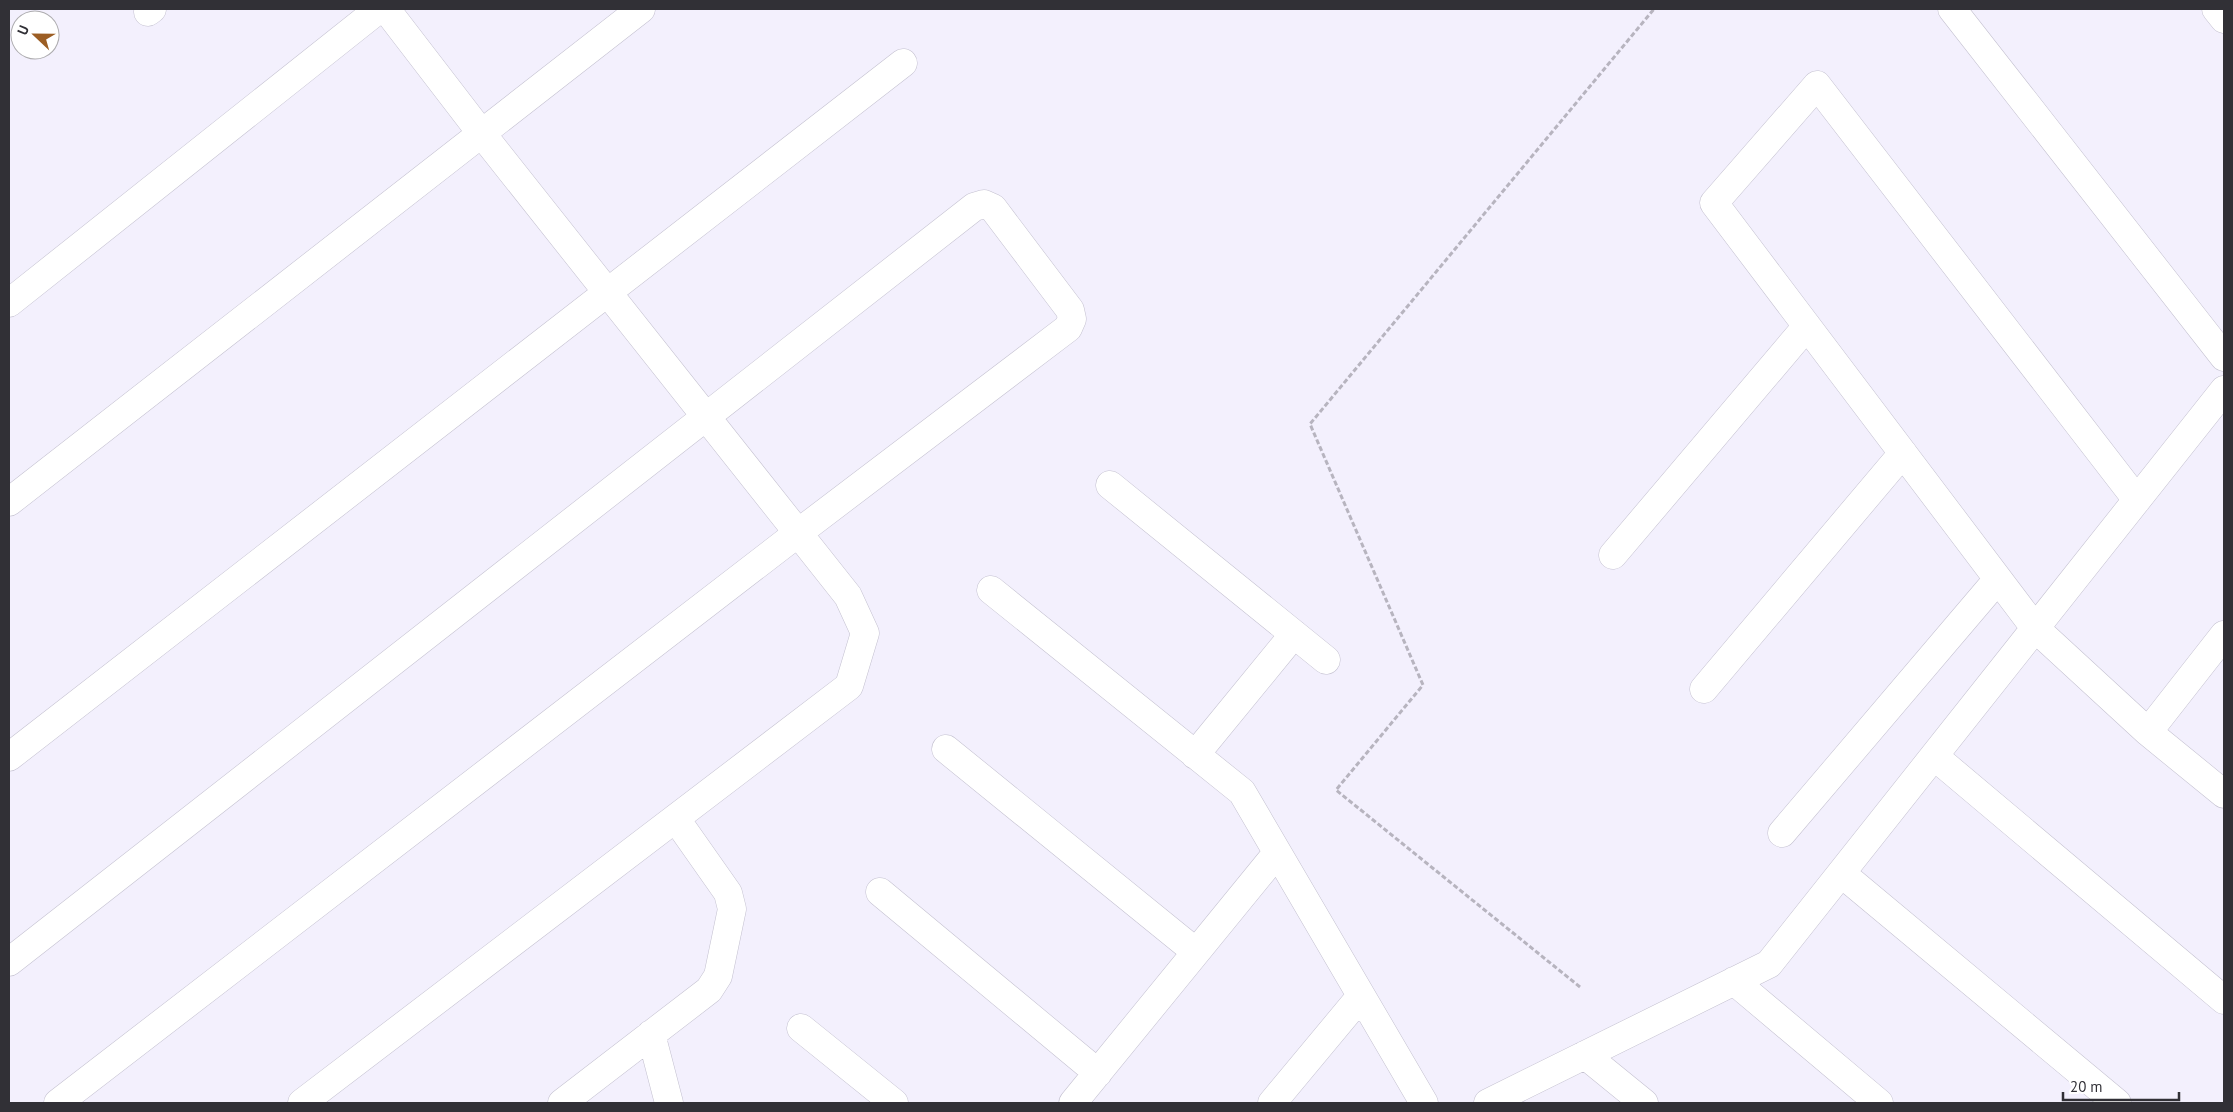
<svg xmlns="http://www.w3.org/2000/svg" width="2233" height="1112" font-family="'PT Sans',sans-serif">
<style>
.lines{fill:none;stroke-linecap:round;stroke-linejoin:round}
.minor-casing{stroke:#c4c1d0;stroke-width:29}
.path{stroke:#b7b4bf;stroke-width:3;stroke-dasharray:5 2.5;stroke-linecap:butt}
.minor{stroke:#fff;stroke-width:28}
</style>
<rect width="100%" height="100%" fill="#f3f0fd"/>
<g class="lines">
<!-- minor casing -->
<g class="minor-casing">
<path id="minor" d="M1952 9 2224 357
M2216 9 2224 19
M148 12 152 9
M9 303 379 9
M1110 485 1326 660
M2137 500 1817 85 1714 203 2035 628 2148 732 2224 794
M9 502 641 9
M1613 555 1807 326
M991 590 1242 792 1424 1103
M1704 689 1903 453
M2148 732 2224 635
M946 749 1196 952
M1195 755 1294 634
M1934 756 2224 1000
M9 757 903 63
M1782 833 1998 579
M1841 873 2117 1103
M880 892 1098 1073
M9 962 974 207 984 204 993 208 1070 310 1072 319 1068 328 798 533 58 1103
M1734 981 1879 1103
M801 1028 894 1103
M651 1034 669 1103
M1585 1055 1644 1103
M302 1103 849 686 865 633 848 596 482 134 386 9
M562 1103 709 990 718 976 732 909 728 893 676 819
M1073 1103 1277 853
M1272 1103 1361 996
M1488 1103 1769 964 2224 390"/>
</g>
<!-- path -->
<path class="path" d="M1580 987 1336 790 1423 685 1310 424 1654 9"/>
<!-- minor -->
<use href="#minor" class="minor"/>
</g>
<!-- border -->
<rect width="2233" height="1112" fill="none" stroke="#313036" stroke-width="20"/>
<!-- north arrow -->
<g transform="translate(35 35) rotate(292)"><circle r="24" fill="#ffffff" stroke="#adacaf"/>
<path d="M0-4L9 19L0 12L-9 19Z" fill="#9c5e24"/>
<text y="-8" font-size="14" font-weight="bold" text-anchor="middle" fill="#313036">U</text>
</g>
<!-- scale -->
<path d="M2063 1092v8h116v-8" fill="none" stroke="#313036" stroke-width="2.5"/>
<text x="2070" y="1092" font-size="15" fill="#313036" stroke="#ffffff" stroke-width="4" paint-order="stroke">20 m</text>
</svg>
